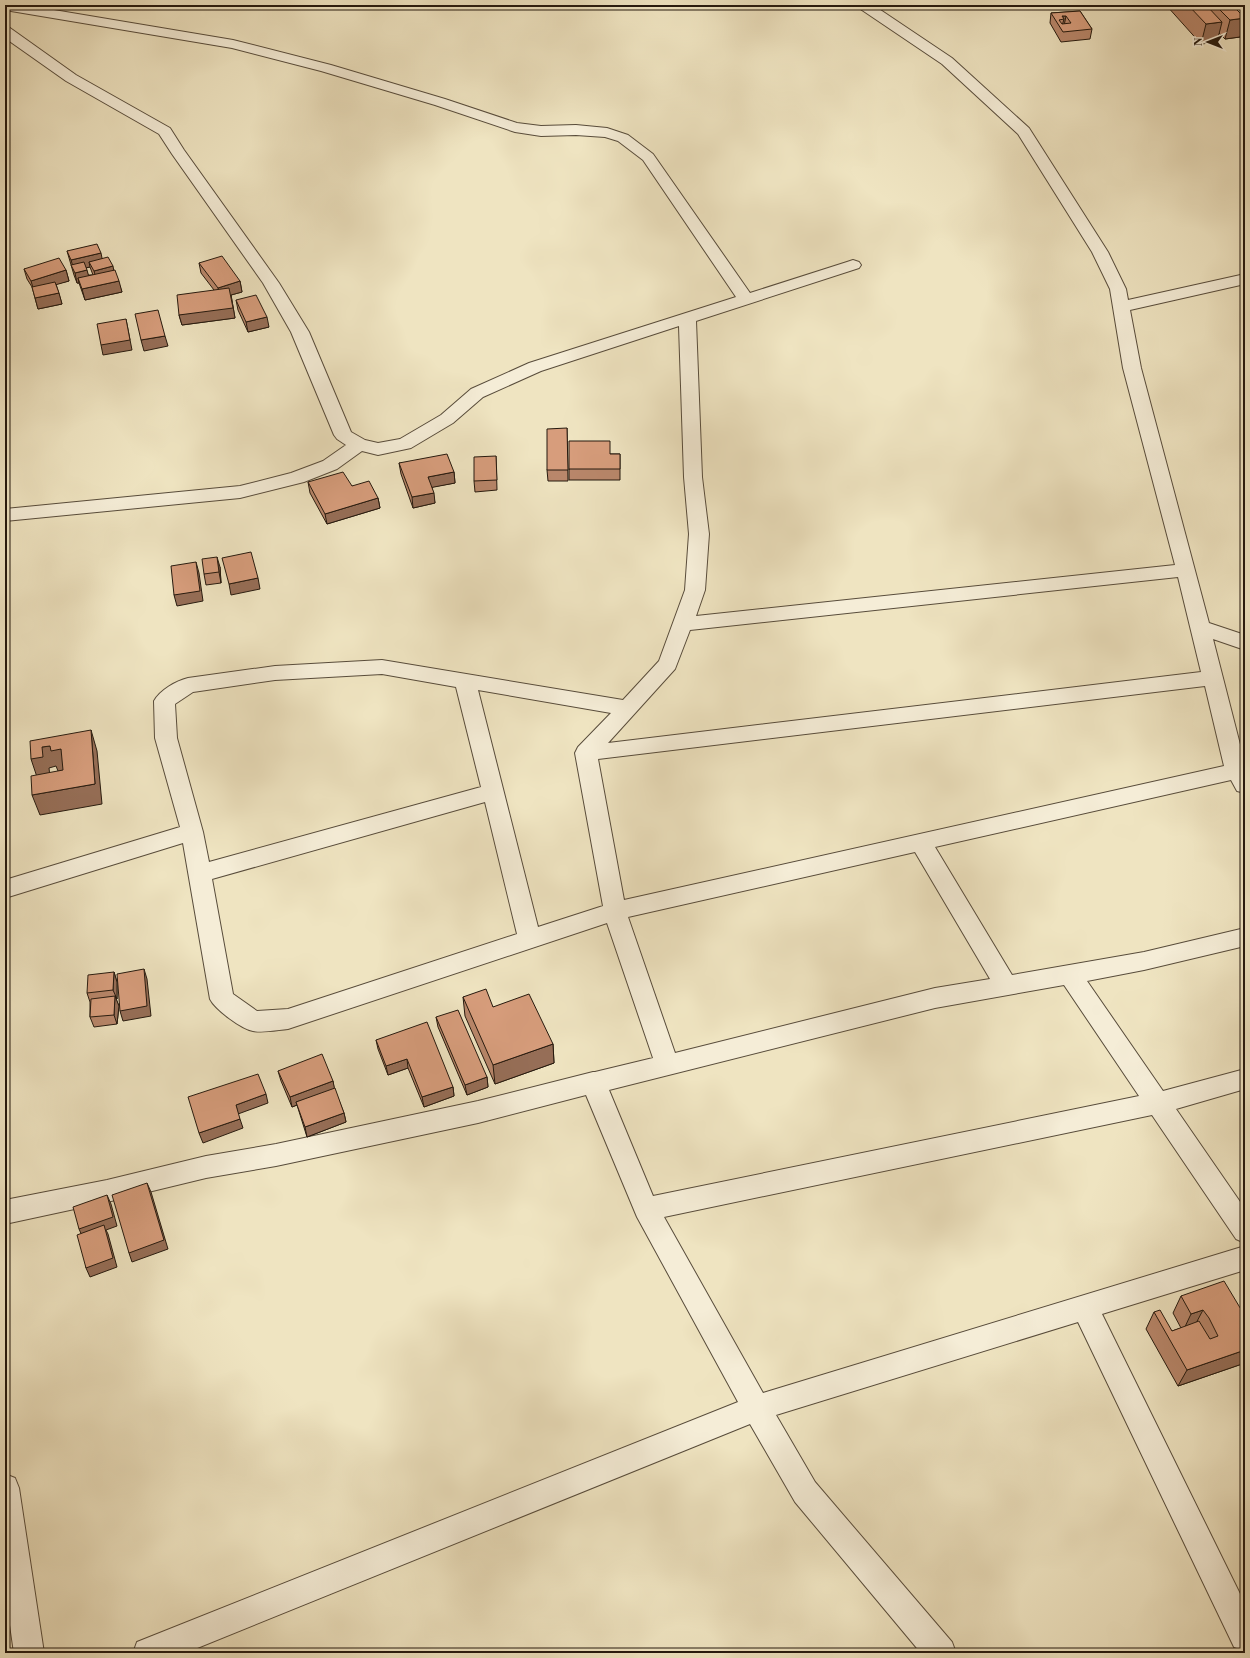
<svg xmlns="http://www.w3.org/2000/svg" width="1250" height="1658" font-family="'Libre Bodoni',serif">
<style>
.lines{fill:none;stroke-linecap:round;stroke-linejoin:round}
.minor-casing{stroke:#584c3b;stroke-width:2}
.minor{fill:#f5edd7;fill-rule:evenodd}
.wall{fill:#b9876b;stroke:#25190e;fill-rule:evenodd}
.shaded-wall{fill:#966e57;stroke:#25190e}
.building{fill:#d79d7c;stroke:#25190e;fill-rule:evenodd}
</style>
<rect width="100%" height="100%" fill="#efe4c1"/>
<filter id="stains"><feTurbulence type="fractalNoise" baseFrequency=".005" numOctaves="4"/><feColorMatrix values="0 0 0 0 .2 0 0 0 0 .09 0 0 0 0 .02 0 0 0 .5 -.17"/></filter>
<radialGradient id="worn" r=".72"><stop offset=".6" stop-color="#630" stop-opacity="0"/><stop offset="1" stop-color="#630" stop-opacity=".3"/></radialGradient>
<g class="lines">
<!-- minor casing -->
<g class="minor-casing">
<path id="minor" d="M5 5H24L233 40 331 65 445 99 517 123 541 126 576 125 607 128 628 135 653 154 750 293 847 262 853 260 859 262 861 265 859 268 696 321 702 477 709 534 705 590 696 616 1175 565 1123 368 1110 289 1092 252 1018 134 942 64 859 8 857 5H873L952 58 1029 128 1108 252 1126 289 1128 300 1245 274V284L1130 310 1141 368 1209 623 1245 635V650L1213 639 1245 764V793L1237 791 1231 780 935 847 1012 975 1144 952 1245 928V946L1144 970 1087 981 1163 1091 1245 1069V1089L1176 1109 1245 1209V1243L1236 1239 1152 1115 664 1217 763 1393 1245 1246V1270L1102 1314 1245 1604V1651L1234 1647 1078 1322 776 1415 815 1482 952 1642 956 1653H921L795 1502 750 1424 185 1653H133L137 1642 738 1402 637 1217 586 1095 478 1123 276 1166 206 1178 107 1202 5 1224V1200L107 1180 206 1156 276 1144 478 1101 593 1072H595L653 1058 607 923 288 1029C277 1030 264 1033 253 1031 241 1029 215 1009 210 999L183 843 5 898V880L180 827 155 738 154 701C160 690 176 681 188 678L275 666 382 660 623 700 659 661 685 590 689 534 684 477 679 326 541 371 483 397 453 423 411 448 378 455 362 451 337 469 304 482 240 498 5 521V509L240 486 291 473 323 461 346 445 337 439 334 435 291 332 263 283 172 154 159 134 66 81 5 38V27L10 28 76 75 170 128 184 150 279 283 309 332 351 432 365 440 378 443 400 439 441 415 471 389 529 363 736 297 643 160 618 141 605 137 576 135 541 136 515 132 435 105 321 71 232 48 5 10ZM1178 577 1201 672 608 743 675 669 690 630ZM382 674 456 687 481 787 209 862 203 832 177 738 175 704 193 692 275 680ZM1205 686 1224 766 624 900 598 759ZM478 690 611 713 578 747 575 753 603 906 538 927ZM485 802 517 934 288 1009 257 1011 233 994 212 879ZM915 852 990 979 935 988 675 1053 628 917ZM1064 985 1139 1096 653 1196 609 1090 935 1008Z
M5 1474 15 1478 19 1488 44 1653H14L5 1590Z"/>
</g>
<!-- minor -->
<use href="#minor" class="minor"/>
</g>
<!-- wall -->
<path class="wall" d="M1166 5H1232L1245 18 1240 37 1225 39 1219 33 1217 42 1201 44Z
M1080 11 1092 29 1090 39 1061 42 1050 23 1051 13Z
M67 251 102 258 114 270 122 292 85 300 79 283H77L74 275ZM90 267 93 275H88L86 268Z
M199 263 240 281 242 292 231 295 235 318 182 325 179 315 214 290 201 273Z
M24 269 66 270 69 281 56 284 62 304 38 309 32 287 27 279Z
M236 300 269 327 248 332 238 310Z
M567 428 568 481H548L547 470Z
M610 454H620V480H569V469Z
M496 456 497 490 475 492 474 481Z
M399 463 454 472 455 483 432 487 435 503 413 508 401 474Z
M308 482 352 486 378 498 380 508 327 524 310 493Z
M220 567 221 583 206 585 204 574Z
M114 972 117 982V999H116L119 1006 117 1024 94 1027 90 1017V1002L87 993Z
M463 997 493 1007 553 1044 554 1063 495 1084 465 1016Z
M436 1017 487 1077 488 1087 467 1095 438 1027Z
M376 1040 453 1087 454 1096 424 1107 408 1068 388 1075 378 1049Z
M278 1071 333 1081 334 1088 344 1113 346 1122 307 1137 297 1105 292 1107 281 1081Z
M1181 1296 1245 1316V1363L1178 1386 1146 1329 1154 1312 1172 1331 1181 1328 1173 1313Z"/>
<!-- shaded-wall -->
<path class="shaded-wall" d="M1062 16H1066L1064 26H1062L1064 19Z
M1245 18 1240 37 1225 39 1230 20Z
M1222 22 1217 42 1201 44 1206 24Z
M101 253 103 263 89 262 90 267 74 270 71 260Z
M113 266 115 277 97 282 94 271Z
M66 270 69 281 34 291 31 281Z
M87 270 90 281 78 278 79 283H77L75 273Z
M119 281 122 292 85 300 82 289Z
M240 281 242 292 231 295 235 318 182 325 179 315 220 298 218 288Z
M59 293 62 304 38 309 35 298Z
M267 317 269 327 248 332 246 322Z
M126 319 132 350 103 355 101 345Z
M165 336 168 346 144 351 141 340Z
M454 472 455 483 429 488 428 477Z
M434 493 435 503 413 508 412 497Z
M378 498 380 508 327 524 325 514Z
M217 557 220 567 221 583 219 572Z
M196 562 199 573 203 601 177 606 174 595Z
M258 578 260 589 231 595 229 584Z
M91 730 97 751 102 804 40 815 32 795 95 784Z
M50 746 61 749 68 770 58 771 56 766 49 768 50 777 38 780 31 759 42 747Z
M144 969 147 979 151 1016 123 1021 120 1011Z
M114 972 117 982V999L113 990Z
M115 996 119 1006 117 1024 114 1015Z
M553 1044 554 1063 495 1084 493 1065Z
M407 1059 408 1068 388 1075 386 1066Z
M487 1077 488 1087 467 1095 465 1085Z
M333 1081 335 1091 296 1102 297 1105 292 1107 290 1097Z
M453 1087 454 1096 424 1107 422 1097Z
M266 1094 268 1103 238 1114 236 1105Z
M344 1113 346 1122 307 1137 305 1127Z
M240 1119 243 1128 203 1143 199 1133Z
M147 1183 151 1192 168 1249 132 1262 129 1253Z
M107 1195 111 1204 117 1226 106 1230 108 1234 117 1267 90 1277 86 1268 83 1238 79 1229Z
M1203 1310 1194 1327 1183 1331 1191 1314Z
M1245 1350V1363L1178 1386 1187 1370Z"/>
<!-- building -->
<path class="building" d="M1188 5H1206L1222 22 1206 24Z
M1215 5H1232L1245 18 1230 20Z
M1080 11 1092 29 1063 32 1051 13ZM1062 16H1066L1071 23 1062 24 1059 20 1064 19Z
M97 244 101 253 71 260 67 251Z
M222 256 240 281 218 288 199 263Z
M108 257 113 266 94 271 89 262Z
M59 258 66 270 31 281 24 269Z
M84 262 87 270 75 273 71 265Z
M115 270 119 281 82 289 78 278Z
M55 282 59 293 35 298 32 287Z
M229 288 233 308 179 315 177 295Z
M256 295 267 317 246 322 236 300Z
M158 310 165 336 141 340 135 314Z
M126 319 130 340 101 345 97 324Z
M567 428 568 470H547V429Z
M569 441H610V454H620V469H569Z
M447 454 454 472 428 477 434 493 412 497 399 463Z
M496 456 497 480 474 481V457Z
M343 472 352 486 369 481 378 498 325 514 308 482Z
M251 552 258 578 229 584 222 558Z
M217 557 219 572 204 574 202 559Z
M196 562 200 591 174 595 171 566Z
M91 730 95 784 32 795 31 776 63 770 61 749 51 751 50 746 42 747 43 757 31 759 30 741Z
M144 969 147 1006 120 1011 117 974Z
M114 972 113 990 87 993 88 975Z
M486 989 493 1007 529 994 553 1044 493 1065 463 997Z
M115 996 114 1015 90 1017 91 999Z
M458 1010 487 1077 465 1085 436 1017Z
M427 1022 453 1087 422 1097 407 1059 386 1066 376 1040Z
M322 1054 333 1081 290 1097 278 1071Z
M258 1074 266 1094 236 1105 240 1119 199 1133 188 1097Z
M335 1088 344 1113 305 1127 296 1102Z
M147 1183 164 1240 129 1253 112 1195Z
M107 1195 113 1217 79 1229 73 1207Z
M104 1225 113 1258 86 1268 77 1235Z
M1224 1281 1245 1316V1350L1187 1370 1154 1312 1160 1310 1172 1331 1199 1321 1210 1339 1218 1336 1209 1318 1203 1310 1191 1314 1181 1296Z"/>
<!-- margin -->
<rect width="1250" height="1658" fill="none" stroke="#efe4c1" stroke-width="20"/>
<rect x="6" y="6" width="1238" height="1646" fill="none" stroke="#25190e" stroke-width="2"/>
<rect x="10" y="10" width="1230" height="1638" fill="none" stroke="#25190e"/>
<!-- north arrow -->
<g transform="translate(1208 42) rotate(270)" stroke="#f5edd7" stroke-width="3" paint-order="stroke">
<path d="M0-3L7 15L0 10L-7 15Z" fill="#25190e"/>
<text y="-6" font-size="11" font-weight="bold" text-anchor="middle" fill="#25190e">N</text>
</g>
<rect width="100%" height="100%" filter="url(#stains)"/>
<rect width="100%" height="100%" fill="url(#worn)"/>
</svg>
